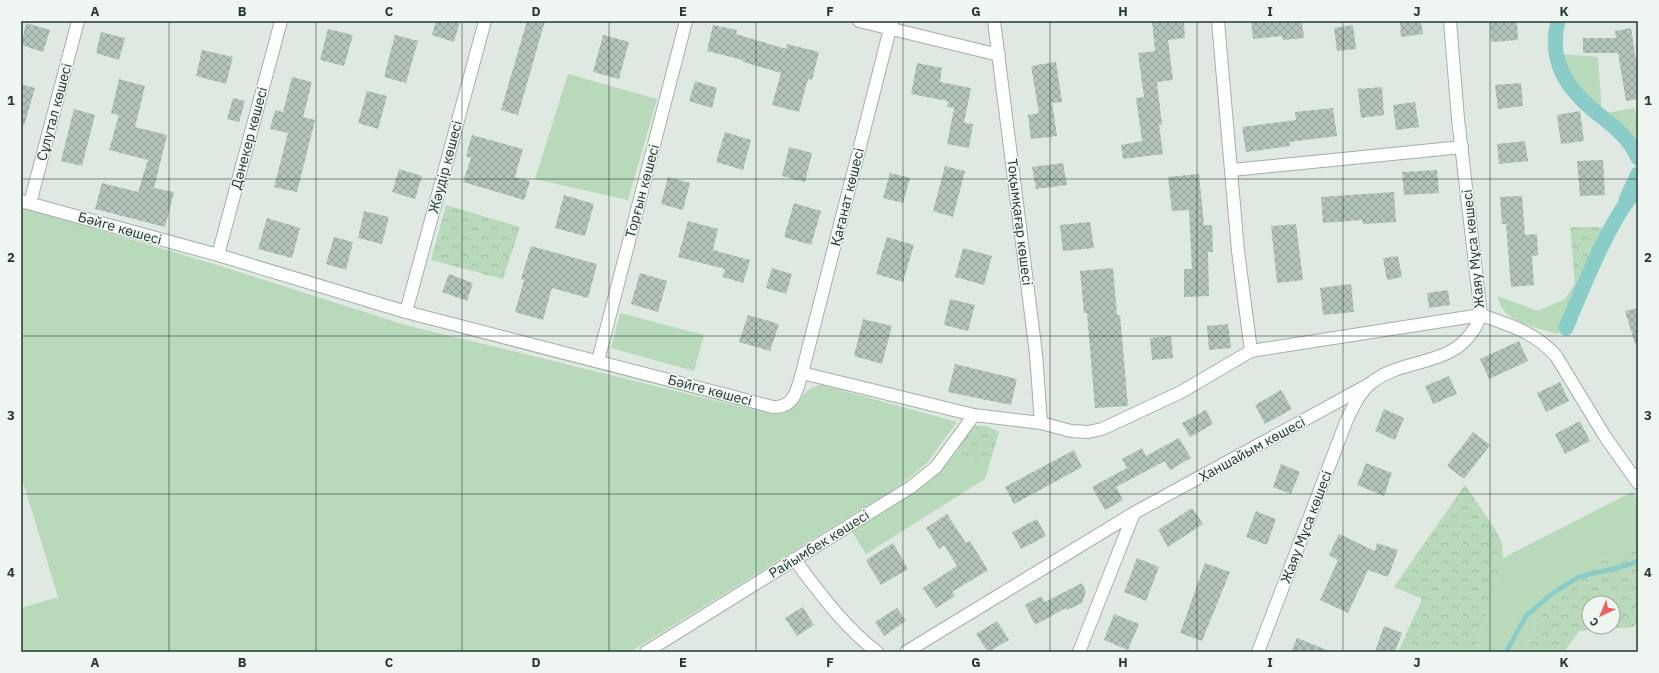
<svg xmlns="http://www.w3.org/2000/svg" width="1659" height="673" font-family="'IBM Plex Sans',sans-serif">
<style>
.green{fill:#b8d9ba}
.forest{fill:url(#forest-crowns);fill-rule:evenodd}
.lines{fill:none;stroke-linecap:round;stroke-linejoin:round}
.stream{stroke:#89ccc8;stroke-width:4.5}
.canal{stroke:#89ccc8;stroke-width:15}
.building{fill:url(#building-cross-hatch)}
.street-casing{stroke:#a2b0a8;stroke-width:14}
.secondary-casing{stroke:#9fb4a8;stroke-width:14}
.street{stroke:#fff;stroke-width:12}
.secondary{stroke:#fff;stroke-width:12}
.grid{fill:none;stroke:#21382d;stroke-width:1;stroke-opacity:0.55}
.labels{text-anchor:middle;stroke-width:3;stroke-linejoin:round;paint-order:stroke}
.street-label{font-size:14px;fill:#21382d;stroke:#eff6f1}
.neatline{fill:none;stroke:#21382d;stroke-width:1.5}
.grid-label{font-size:13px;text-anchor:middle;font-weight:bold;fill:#21382d}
</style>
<defs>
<pattern id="forest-crowns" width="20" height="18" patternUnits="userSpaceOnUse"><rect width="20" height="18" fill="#b8d9ba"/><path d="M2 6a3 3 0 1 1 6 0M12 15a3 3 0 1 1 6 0" fill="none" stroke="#9ebba0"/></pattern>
<pattern id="building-cross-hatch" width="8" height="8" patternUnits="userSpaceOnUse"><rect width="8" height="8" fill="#b4c4bb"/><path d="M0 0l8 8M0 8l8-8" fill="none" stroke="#92a098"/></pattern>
</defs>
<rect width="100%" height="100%" fill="#dfe9e2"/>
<!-- green -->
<path class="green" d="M1560 54 1598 57 1602 114 1634 108 1638 119V151C1614 113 1571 103 1560 54Z
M568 74 657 99 628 200 535 179Z
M21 207 214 264 405 325 766 413C801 418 797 387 822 385L957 422 928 462 899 486 630 652H21V608L58 597 21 475Z
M1582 278 1558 334C1537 327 1501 323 1498 296L1538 311 1565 299 1575 283Z
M620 313 704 335 694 371 611 348Z
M958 450C965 462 976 463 989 466L985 479 866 554 851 530C891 506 930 488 958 450Z
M1632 492 1638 501V546L1599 560 1540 619 1522 652H1475L1503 558Z"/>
<!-- forest -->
<path class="forest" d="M446 205 520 227 503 279 431 260Z
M1570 227H1607L1582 278 1575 283Z
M976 426H986L999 432 989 466C976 463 965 462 958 450 962 439 967 433 976 426Z
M1465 485 1495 529 1502 543 1503 558 1475 652H1398L1422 599 1394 587Z
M1638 546V621L1633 627 1579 631 1564 652H1522L1540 619 1581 569 1599 560ZM1589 603H1613V627H1589Z"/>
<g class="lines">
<!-- stream -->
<path class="stream" d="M1506 652 1526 616 1553 593 1579 577 1628 565 1638 561"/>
<!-- canal -->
<path class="canal" d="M1558 21C1547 64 1570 93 1602 117 1616 128 1630 140 1638 158
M1626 200 1638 174
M1566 328C1577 301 1616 204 1638 191"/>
</g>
<!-- building -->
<path class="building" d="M436 21H460L454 42 432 35Z
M527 21H545L518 115 501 110Z
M1152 21H1184L1185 38 1168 40 1173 80 1157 82 1162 125H1159L1163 154 1123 159 1121 145 1142 141 1136 98 1144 97 1138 53 1155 51Z
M1251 21H1302L1304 38 1283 40 1282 36 1253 39Z
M1400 21H1421L1423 34 1401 37Z
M1490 21H1517L1518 40 1491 42Z
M26 23 50 30 43 52 21 45Z
M713 25 737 30 736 34 786 49 787 44 819 52 812 80 808 79 799 112 772 105 781 73 743 62V60L707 51Z
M1353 25 1356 49 1337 51 1334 28Z
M1631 28 1638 73V99L1626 101 1618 53H1583V38H1616L1615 31Z
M328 29 353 35 344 66 320 60Z
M101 32 125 38 119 60 96 53Z
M395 35 418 41 406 83 384 77Z
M603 35 629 42 619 79 593 72Z
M202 50 233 57 226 84 196 76Z
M1056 62 1062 102 1052 103 1057 136 1031 139 1028 115 1039 113 1031 66Z
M917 63 942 68 940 82 971 88 964 123 973 124 969 148 947 144 954 108 947 107 948 101 911 94Z
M292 77 312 82 303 117 315 120 297 192 274 187 288 133 270 129 275 110 283 112Z
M119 79 145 86 135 127 167 135 154 188 174 192 165 227 95 209 102 183 138 192 148 160 109 150 119 115 111 113Z
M695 81 717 88 712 108 689 101Z
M1521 83 1523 106 1498 109 1495 85Z
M21 84 35 88 24 126 21 125Z
M1382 87 1384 115 1361 118 1358 89Z
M367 91 387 96 378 129 358 123Z
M233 98 245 101 239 122 227 119Z
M1415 102 1419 127 1396 130 1393 105Z
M1333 108 1337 136 1289 142 1290 146 1246 152 1242 127 1296 120 1295 112Z
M74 109 95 115 82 166 61 161Z
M1580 111 1584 141 1561 144 1557 115Z
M725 132 751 140 743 170 716 162Z
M472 135 523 149 515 177 530 181 524 200 463 182 471 158 466 156Z
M1525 141 1528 161 1499 164 1497 144Z
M789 147 812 153 805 182 782 176Z
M1603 160 1605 195 1580 196 1577 161Z
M1063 163 1067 185 1036 189 1032 167Z
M945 166 965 171 953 217 933 211Z
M399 169 422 176 415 199 392 192Z
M1437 170 1439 193 1404 195 1402 172Z
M890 173 910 178 903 203 883 198Z
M1199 174 1204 225H1212L1213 252H1208L1209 296 1184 297V269H1192L1189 210 1172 211 1168 177Z
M668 177 690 183 683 210 661 204Z
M1394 192 1396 222 1363 224 1362 220 1323 223 1321 197Z
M564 195 594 204 585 236 555 228Z
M1522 196 1525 235 1537 234 1538 255 1532 256 1534 285 1511 287 1506 224H1502L1500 197Z
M794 203 821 211 811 245 784 237Z
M364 211 389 217 382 244 358 238Z
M267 218 300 228 292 258 258 249Z
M688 221 718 229 713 250 750 260 743 283 723 277 725 269 678 257Z
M1090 222 1094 248 1063 251 1060 225Z
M1296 224 1303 280 1277 283 1271 226Z
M334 237 353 242 346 270 326 264Z
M887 237 914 245 903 282 876 274Z
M531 246 597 264 588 298 552 288 543 320 515 312 524 280 521 279Z
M963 248 992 256 984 285 955 277Z
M1398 256 1402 277 1387 280 1383 258Z
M772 268 792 274 786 294 766 288Z
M1113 268 1117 315H1120L1128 406 1095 408 1087 313H1084L1080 271Z
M640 273 667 281 658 312 631 304Z
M449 274 473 283 467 301 442 292Z
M1351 284 1354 312 1323 315 1320 288Z
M1448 290 1450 305 1429 308 1427 293Z
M950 299 975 305 968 331 944 325Z
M1638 308V344H1635L1625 311Z
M748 315 779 324 770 351 739 342Z
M863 319 892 326 882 364 854 356Z
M1228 324 1231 348 1209 350 1207 326Z
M1171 336 1173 358 1152 360 1150 338Z
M1519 341 1528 361 1489 379 1480 359Z
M955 364 1017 379 1011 405 948 392Z
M1449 376 1457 394 1433 404 1425 386Z
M1560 382 1569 401 1546 412 1537 393Z
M1281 390 1292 409 1265 424 1255 405Z
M1384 409 1404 418 1395 440 1375 431Z
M1206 410 1213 424 1190 437 1182 423Z
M1580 421 1590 441 1565 454 1555 434Z
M1473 432 1490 445 1464 479 1447 466Z
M1179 438 1191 458 1170 470 1165 461 1116 487 1123 500 1105 510 1092 487 1127 468 1122 459 1142 448 1146 456Z
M1074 450 1082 467 1014 504 1005 487Z
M1366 463 1392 473 1384 496 1357 485Z
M1281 464 1300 472 1291 494 1273 487Z
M1192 508 1203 524 1168 547 1158 530Z
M1256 511 1276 519 1267 545 1246 537Z
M947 514 966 543 970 541 988 570 952 592 955 596 936 608 923 588 957 566 944 545 939 549 926 528Z
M1037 519 1046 536 1021 549 1012 532Z
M1339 534 1375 551 1377 543 1398 550 1388 577 1368 570 1348 613 1320 600 1338 560 1329 555Z
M893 543 908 569 881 585 866 560Z
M1137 558 1159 567 1146 601 1124 592Z
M1205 563 1230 572 1202 641 1180 633Z
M1082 583 1086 592 1082 603 1067 610 1066 608 1035 625 1025 605 1041 596 1045 602Z
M803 607 814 625 797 636 785 618Z
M897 608 906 621 884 636 875 622Z
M1114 614 1139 624 1128 650 1104 640Z
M997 621 1009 640 988 652 976 634Z
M1384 626 1402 633 1395 652H1375Z
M1297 638 1332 652H1291Z"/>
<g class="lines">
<!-- street casing -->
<g class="street-casing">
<path id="street" d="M859 21 999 55
M994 21 1036 354 1041 423
M1232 170 1462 147
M21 201 218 255 406 312 773 407C795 408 797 389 802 373L892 21
M30 203 78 21
M218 255 281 21
M406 312 485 21
M1251 351 1481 315
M598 361 686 21
M802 373 974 415 1041 423 1071 431 1088 432 1102 429 1181 392 1251 351 1238 251 1218 21
M794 559C820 593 843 626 877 652
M646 652 911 487 936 467 974 415
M906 652 1134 513 1368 385
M1079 652 1134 513"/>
</g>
<!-- secondary casing -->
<g class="secondary-casing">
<path id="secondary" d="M1481 315C1509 325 1535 332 1556 356L1606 438 1638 483
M1258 652 1346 422C1352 409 1359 393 1371 383 1407 354 1460 371 1481 315L1458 119 1450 21"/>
</g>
<!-- street -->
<use href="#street" class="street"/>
<!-- secondary -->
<use href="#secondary" class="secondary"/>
</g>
<!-- grid -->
<path class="grid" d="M169 21V652M316 21V652M462 21V652M609 21V652M756 21V652M903 21V652M1050 21V652M1197 21V652M1343 21V652M1490 21V652M21 179H1638M21 336H1638M21 494H1638"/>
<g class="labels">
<!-- street labels -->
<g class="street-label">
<text transform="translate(54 112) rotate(-75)" y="5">Сұлутал көшесі</text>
<text transform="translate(249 138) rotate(-75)" y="5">Дәнекер көшесі</text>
<text transform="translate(445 167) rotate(-75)" y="5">Жәудір көшесі</text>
<text transform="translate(642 191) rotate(-75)" y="5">Торғын көшесі</text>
<text transform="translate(847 197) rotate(-76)" y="5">Қағанат көшесі</text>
<text transform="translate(1020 222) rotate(83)" y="5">Тоқымқағар көшесі</text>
<text transform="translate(120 228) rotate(16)" y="5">Бәйге көшесі</text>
<text transform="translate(1473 249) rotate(-96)" y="5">Жаяу Мұса көшесі</text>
<text transform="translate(710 390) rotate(15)" y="5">Бәйге көшесі</text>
<text transform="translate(1252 449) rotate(-29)" y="5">Ханшайым көшесі</text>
<text transform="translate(1306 527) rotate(-69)" y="5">Жаяу Мұса көшесі</text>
<text transform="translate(819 544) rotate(-32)" y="5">Райымбек көшесі</text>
</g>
</g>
<!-- border -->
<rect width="1659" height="673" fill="none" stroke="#eff6f1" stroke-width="44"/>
<!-- north arrow -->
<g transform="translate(1601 615) rotate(224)"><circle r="19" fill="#eff6f1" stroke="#9daaa3"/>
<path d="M0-3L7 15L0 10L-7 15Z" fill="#ea605c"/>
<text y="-6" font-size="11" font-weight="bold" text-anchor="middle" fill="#21382d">С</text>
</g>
<rect x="22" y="22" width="1615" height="629" class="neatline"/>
<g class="grid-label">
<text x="95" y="16">A</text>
<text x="242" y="16">B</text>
<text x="389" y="16">C</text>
<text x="536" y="16">D</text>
<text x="683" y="16">E</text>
<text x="830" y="16">F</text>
<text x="976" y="16">G</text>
<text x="1123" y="16">H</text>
<text x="1270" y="16">I</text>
<text x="1417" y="16">J</text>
<text x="1564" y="16">K</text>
<text x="11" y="105">1</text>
<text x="1648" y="105">1</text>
<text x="11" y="262">2</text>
<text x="1648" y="262">2</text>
<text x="11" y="420">3</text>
<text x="1648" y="420">3</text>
<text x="11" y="577">4</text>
<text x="1648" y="577">4</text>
<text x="95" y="667">A</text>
<text x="242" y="667">B</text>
<text x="389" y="667">C</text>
<text x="536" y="667">D</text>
<text x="683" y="667">E</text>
<text x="830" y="667">F</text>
<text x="976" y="667">G</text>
<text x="1123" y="667">H</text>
<text x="1270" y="667">I</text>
<text x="1417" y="667">J</text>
<text x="1564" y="667">K</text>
</g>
</svg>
